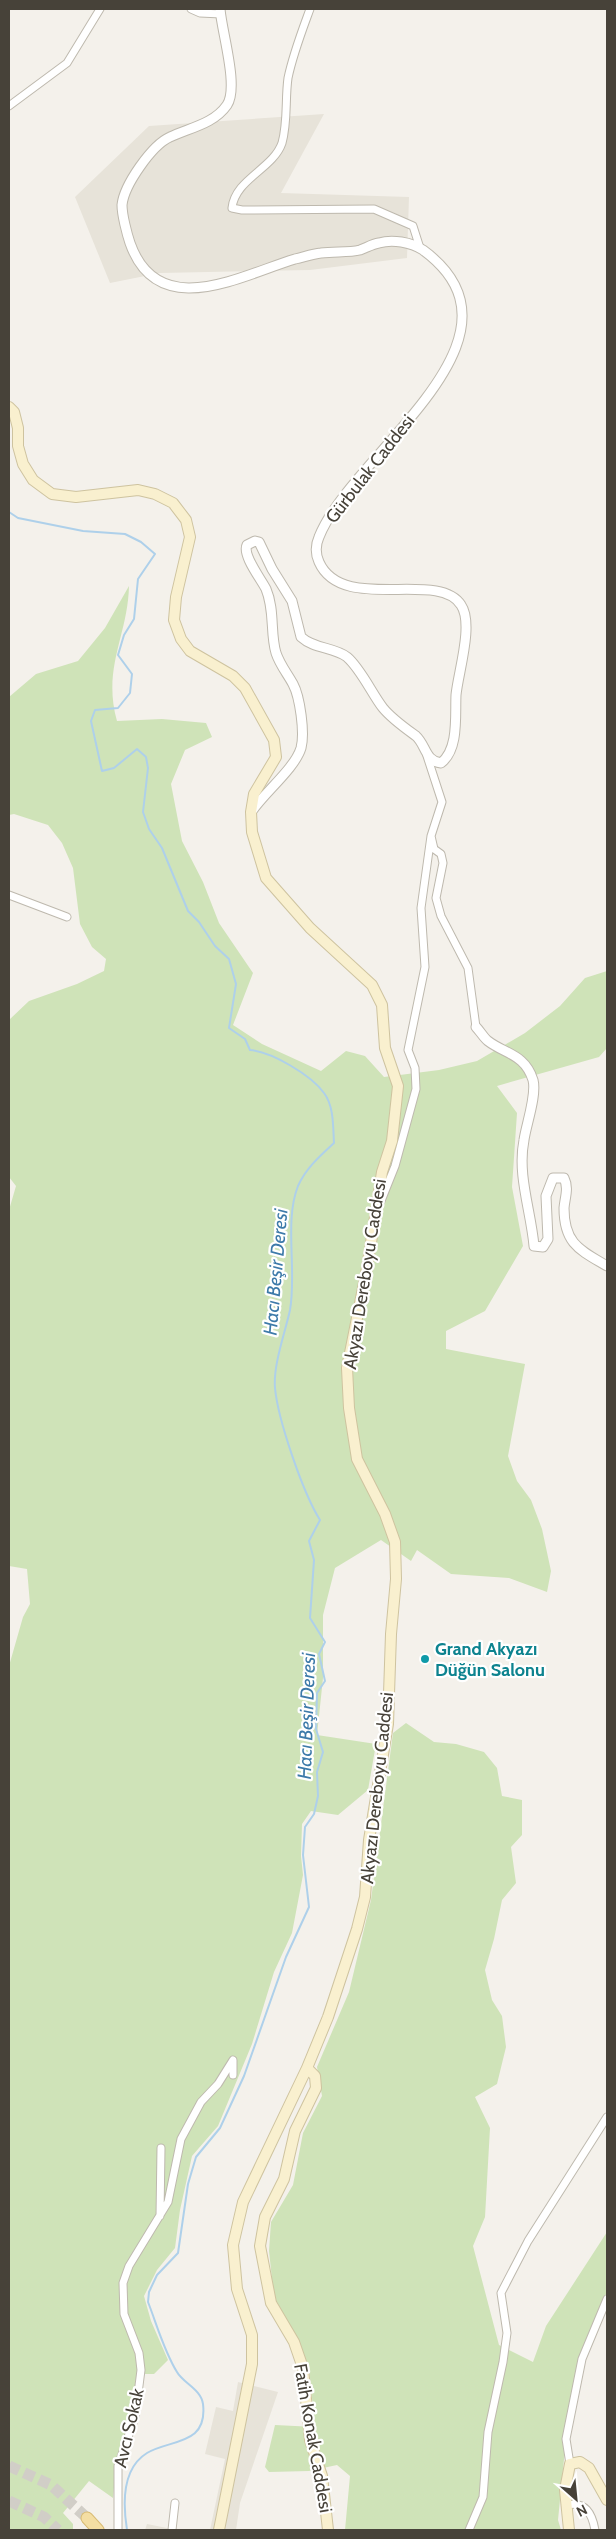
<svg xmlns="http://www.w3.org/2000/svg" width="616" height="2539" font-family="Cabin,sans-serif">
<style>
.residential{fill:#e7e3d9}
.green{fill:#cfe3b8}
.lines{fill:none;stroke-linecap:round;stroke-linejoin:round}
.stream{stroke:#aed0ea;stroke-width:2}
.primary-tunnel{stroke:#d1cec7;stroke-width:11;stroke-dasharray:11 5.5;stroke-linecap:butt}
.minor-casing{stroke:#beb9ae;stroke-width:9}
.tertiary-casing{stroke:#beb9ae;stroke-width:11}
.secondary-casing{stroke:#cec39f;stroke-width:12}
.primary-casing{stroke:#d8bb74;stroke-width:13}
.minor{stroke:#fff;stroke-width:7}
.tertiary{stroke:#fff;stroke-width:9}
.secondary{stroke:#f9f0cf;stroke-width:10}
.primary{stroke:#f4dea3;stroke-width:11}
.culture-dot{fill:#0f9aa8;stroke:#fff;stroke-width:2}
.labels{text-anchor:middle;stroke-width:4.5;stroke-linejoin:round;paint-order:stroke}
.street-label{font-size:18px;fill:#474239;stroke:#fff}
.culture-label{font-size:18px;font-weight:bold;fill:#0d838f;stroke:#fff;text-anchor:start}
.water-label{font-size:19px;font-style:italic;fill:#3d7aa9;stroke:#fff}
</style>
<rect width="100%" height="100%" fill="#f4f1eb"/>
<!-- residential -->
<path class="residential" d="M324 114 281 193 409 197 407 258 310 270 160 273 110 283 75 197 149 126Z
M238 2382 278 2392 240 2503 236 2530H210L225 2459 205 2454 216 2407 233 2411Z
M147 2524 177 2530H145Z"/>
<!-- green -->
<path class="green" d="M129 586C128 635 102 668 117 721L162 719 206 723 212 737 185 750 171 784 182 841 203 882 219 923 253 973 233 1025 262 1044 321 1071 346 1051 365 1056 384 1077 439 1070 477 1061 525 1033 560 1006 585 978 607 971V1048L599 1057 497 1086 517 1113 512 1187 523 1246 485 1311 446 1331V1349L525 1364 508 1456 517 1481 531 1500 542 1529 551 1571 547 1592 509 1578 451 1574 417 1550 411 1561 381 1540 335 1568 323 1615V1678L317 1735 376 1744 368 1790 338 1815 311 1811 302 1824 301 1856 303 1875 292 1933 274 1972 252 2044 218 2126 192 2156 180 2210 175 2248 157 2270 144 2296 151 2321 168 2360 154 2374H144L132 2418 116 2467 113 2498 89 2481 63 2513 73 2524V2530H9V1666L23 1617 30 1604 27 1569 9 1566V1210L16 1186 9 1177V1020L29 1001 77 984 104 971 106 959 92 947 80 924 73 868 62 843 48 825 14 814 9 815V697L36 674 78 661 105 628Z
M406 1723 434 1742 456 1744 484 1752 497 1768 502 1796 522 1800V1835L511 1847 516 1883 502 1900 494 1939 485 1970 492 2000 502 2016 506 2047 497 2084 475 2097 490 2128 485 2217 473 2246 499 2345 533 2362 546 2326 607 2232V2291L582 2359 566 2439 558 2520 561 2530H345L350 2476 337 2465 309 2471 269 2472 265 2467 275 2425 315 2427 309 2368 296 2336 274 2297 269 2251 271 2222 293 2185 303 2133 322 2096 317 2067 349 1992 371 1900 393 1733Z"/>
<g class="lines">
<!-- stream -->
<path class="stream" d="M9 512 18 518 83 531 125 534 141 542 155 554 138 579 134 619 124 635 118 655 132 674 130 693 118 708 95 710 91 721 102 771 114 768 137 749 146 757 148 768 143 812 149 829 162 848 188 911 199 922 215 946 229 959 236 984 229 1028 245 1039 250 1050C272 1052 311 1075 324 1093 334 1106 333 1127 334 1143 321 1155 306 1168 298 1186 284 1221 297 1271 290 1310 285 1333 273 1365 275 1388 278 1420 303 1493 320 1520L309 1541 314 1560 310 1618 325 1642 319 1654 325 1681 317 1693 316 1729 323 1752 317 1772 318 1796 314 1814 305 1827 303 1855 309 1907 286 1957 244 2076 220 2128 196 2157 188 2184 178 2253 157 2275 149 2292 148 2302C157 2325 164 2351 177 2372 183 2383 201 2389 203 2404 208 2446 170 2439 147 2453 121 2469 123 2505 127 2530"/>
<!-- primary-tunnel -->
<path class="primary-tunnel" d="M9 2466 51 2485 87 2518
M9 2501 44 2517 58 2530"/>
<!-- minor casing -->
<g class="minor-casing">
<path id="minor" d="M191 9 200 13 221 14
M310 9C302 31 293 54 288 78 285 99 288 122 282 143 273 169 235 179 232 208L242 210 374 209 413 226 420 248
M9 106 67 63 100 9
M427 756 442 802 431 836 434 849 441 854 443 863 436 898 441 916 468 968 476 1027
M9 895 67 917
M381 1201 395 1166 416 1089 415 1068 408 1050 425 967 421 908 431 836
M160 2216 161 2148
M570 2464 566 2439 582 2359 607 2299
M567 2505C585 2501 592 2513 595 2530
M118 2530V2466L135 2417 141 2370 139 2353 124 2314 123 2283 129 2266 168 2202 181 2139 201 2102 218 2084 233 2060V2075
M172 2530 175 2503
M469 2530 483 2497 488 2432 503 2362 507 2333 501 2293 528 2241 607 2117"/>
</g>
<!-- tertiary casing -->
<g class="tertiary-casing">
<path id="tertiary" d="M220 9C222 33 239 87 227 105 214 124 189 128 170 137 152 145 124 185 122 205 122 215 127 234 130 243 158 323 242 275 295 259 304 257 312 254 321 253 334 251 348 253 360 250 366 248 372 244 379 243 392 239 411 242 423 250 543 338 352 453 319 537 315 546 315 553 319 562 342 614 438 569 461 605 474 624 458 673 456 695 455 716 459 749 441 763 425 761 426 745 416 736 405 728 392 719 383 708 372 694 361 669 347 657 334 647 314 649 301 637L292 601 272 569 259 542 255 541 247 545C242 555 261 579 266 589 275 610 270 633 276 653 280 665 287 673 293 684 300 697 305 733 301 748 295 768 265 792 252 811
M476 1027C480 1031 484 1038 488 1041 505 1054 525 1054 533 1080 537 1095 526 1125 524 1140 517 1175 531 1211 534 1246L543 1247 548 1239 546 1196 553 1178H564C569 1188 565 1197 564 1208 564 1244 580 1250 607 1266"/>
</g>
<!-- secondary casing -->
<g class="secondary-casing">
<path id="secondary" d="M9 407 14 412 18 428V446L23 464 33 480 52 494 76 497 138 490 155 494 173 503 186 520 190 537 176 597 174 620 181 639 190 651 233 676 245 688 274 740 276 757 254 794 251 812 252 832 266 878 310 928 372 985 382 1005 385 1048 398 1086 392 1141 382 1172 367 1268 347 1368 349 1408 357 1459 385 1514 395 1542 396 1579 391 1634 388 1724 369 1840 365 1897 357 1929 328 2017 307 2068 243 2202 233 2245 237 2289 252 2335V2364L219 2530
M307 2068 315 2076 316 2088 295 2131 284 2179 265 2217 260 2246 271 2303 294 2342 303 2368 310 2440 322 2476 328 2530
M569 2530 565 2490 570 2464 580 2462 589 2468 607 2500"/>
</g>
<!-- primary casing -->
<g class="primary-casing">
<path id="primary" d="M87 2518 98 2530"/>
</g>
<!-- minor -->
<use href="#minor" class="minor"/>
<!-- tertiary -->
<use href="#tertiary" class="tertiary"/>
<!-- secondary -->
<use href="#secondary" class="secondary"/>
<!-- primary -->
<use href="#primary" class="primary"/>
</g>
<!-- markers -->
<circle class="culture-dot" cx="425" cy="1659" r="5"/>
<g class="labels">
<!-- street labels -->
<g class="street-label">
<text transform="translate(370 469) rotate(-52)" y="6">Gürbulak Caddesi</text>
<text transform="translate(365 1274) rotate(-81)" y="6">Akyazı Dereboyu Caddesi</text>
<text transform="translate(377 1788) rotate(-84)" y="6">Akyazı Dereboyu Caddesi</text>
<text transform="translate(129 2428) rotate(-77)" y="6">Avcı Sokak</text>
<text transform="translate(313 2438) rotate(80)" y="6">Fatih Konak Caddesi</text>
</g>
<!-- culture labels -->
<g class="culture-label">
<text x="435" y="1655">Grand Akyazı<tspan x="435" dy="21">Düğün Salonu</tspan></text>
</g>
<!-- water labels -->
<g class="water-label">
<text transform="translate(275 1272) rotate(-85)" y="7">Hacı Beşir Deresi</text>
<text transform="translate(306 1716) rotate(-88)" y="7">Hacı Beşir Deresi</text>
</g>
</g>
<!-- border -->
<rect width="616" height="2539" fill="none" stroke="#474239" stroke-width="20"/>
<!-- north arrow -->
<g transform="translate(576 2499) rotate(153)" stroke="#ffffff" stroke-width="4" paint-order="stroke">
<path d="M0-4L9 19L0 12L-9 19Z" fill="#474239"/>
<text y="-8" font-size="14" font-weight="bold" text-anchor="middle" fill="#474239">N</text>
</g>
</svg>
